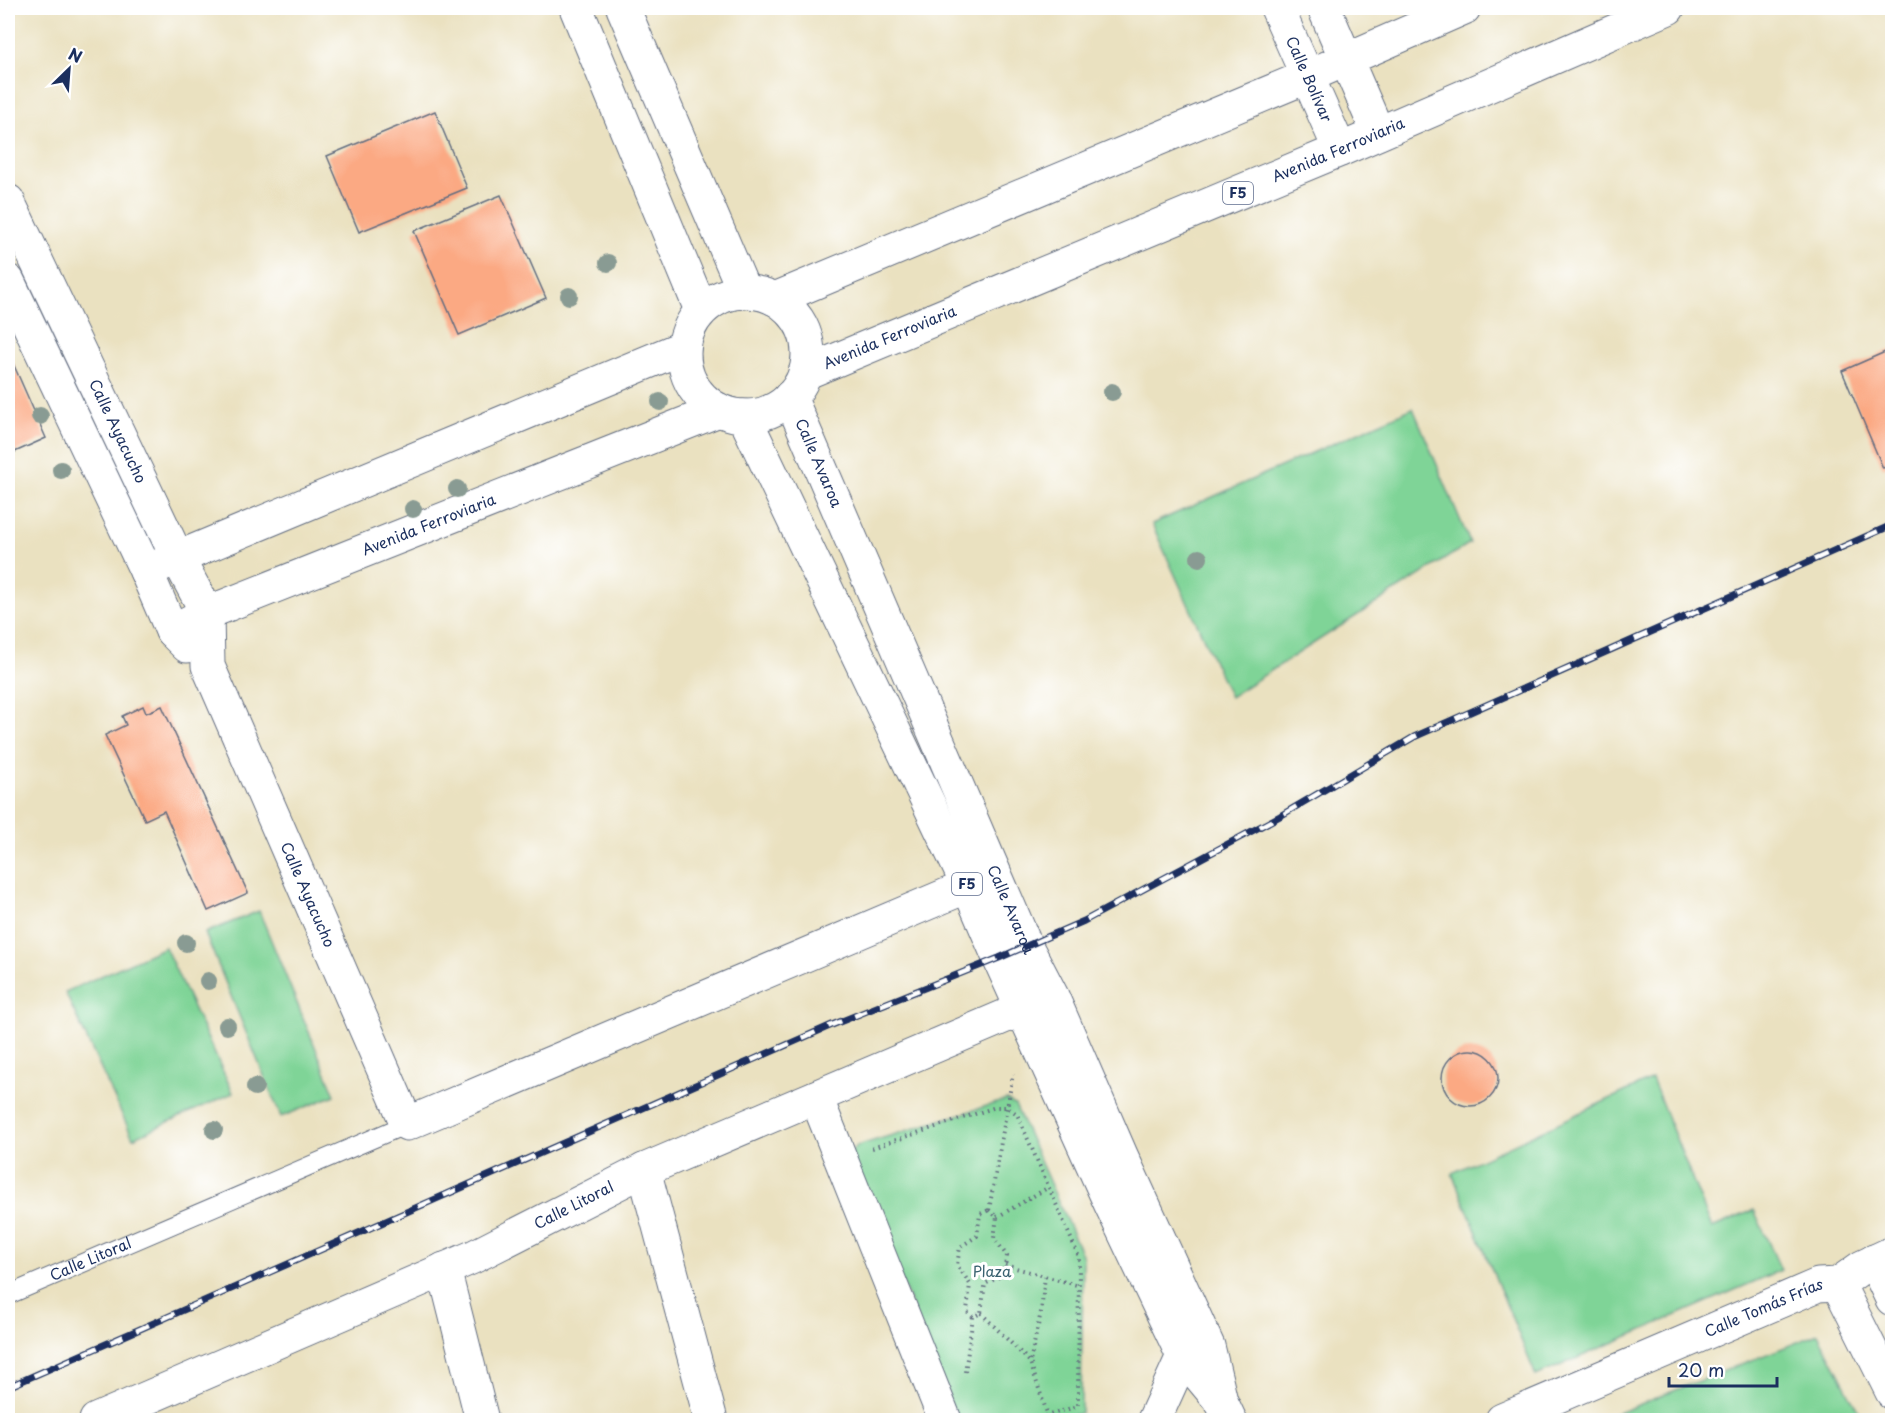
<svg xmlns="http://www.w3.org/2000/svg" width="1900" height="1428" font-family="'Playpen Sans',sans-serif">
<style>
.green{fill:#7fd497;stroke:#4d827a;stroke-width:1.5}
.building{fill:#fba983}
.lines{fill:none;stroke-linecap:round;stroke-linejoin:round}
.lane-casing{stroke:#636d80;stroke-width:20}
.street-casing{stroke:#636d80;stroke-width:35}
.secondary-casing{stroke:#636d80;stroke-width:35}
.highway-casing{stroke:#636d80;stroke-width:35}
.path{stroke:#636d80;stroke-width:4;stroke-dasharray:1.5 4.5;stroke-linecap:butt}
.lane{stroke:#fff;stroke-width:18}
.street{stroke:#fff;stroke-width:33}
.secondary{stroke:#fff;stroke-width:33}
.highway{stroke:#fff;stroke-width:33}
.rail-casing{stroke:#1b2f5e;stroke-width:7}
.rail{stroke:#fff;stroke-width:4.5;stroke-dasharray:14;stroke-linecap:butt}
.tree{fill:#899b93}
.labels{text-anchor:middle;stroke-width:6;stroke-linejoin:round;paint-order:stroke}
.shield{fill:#fff;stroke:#5f6d8e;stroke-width:1.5}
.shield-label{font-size:14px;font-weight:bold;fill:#1b2f5e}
.street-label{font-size:15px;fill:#1b2f5e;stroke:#fff}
.park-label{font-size:15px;fill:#39616f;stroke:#fff}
</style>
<rect width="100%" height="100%" fill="#fff"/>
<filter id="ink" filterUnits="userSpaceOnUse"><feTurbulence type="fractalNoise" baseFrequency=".0167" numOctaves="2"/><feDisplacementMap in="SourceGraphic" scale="12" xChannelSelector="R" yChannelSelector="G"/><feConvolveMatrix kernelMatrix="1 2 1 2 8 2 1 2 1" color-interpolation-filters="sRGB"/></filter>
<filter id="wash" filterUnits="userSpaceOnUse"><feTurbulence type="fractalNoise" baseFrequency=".008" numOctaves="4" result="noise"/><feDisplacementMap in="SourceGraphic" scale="24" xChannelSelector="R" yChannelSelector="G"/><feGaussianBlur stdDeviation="1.35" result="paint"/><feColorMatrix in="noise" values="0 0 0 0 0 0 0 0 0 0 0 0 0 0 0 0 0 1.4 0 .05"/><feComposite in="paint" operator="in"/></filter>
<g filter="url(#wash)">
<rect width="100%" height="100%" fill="#eae1c0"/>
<!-- green -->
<path class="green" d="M1413 408 1470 543 1230 697 1152 524Z
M259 911 335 1095 281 1117 205 933Z
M165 947 233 1093 133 1138 65 992Z
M1652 1079 1712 1228 1754 1210 1781 1270 1536 1376 1452 1173Z
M1006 1100 1015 1105 1083 1257 1081 1413 1058 1420H957L850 1152 857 1146Z
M1818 1334 1863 1420H1600Z"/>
<g id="blocks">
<!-- building -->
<path class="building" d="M435 111 467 188 359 232 327 156Z
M501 195 546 298 459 335 414 231Z
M1892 349V464L1883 468 1842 371Z
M8 352 46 438 8 455Z
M143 706 146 713 162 706 248 893 208 911 164 811 145 820 105 735 126 725 122 716Z
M1442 1078a28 28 0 1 1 56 0a28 28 0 1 1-56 0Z"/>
</g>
</g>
<g filter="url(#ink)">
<use href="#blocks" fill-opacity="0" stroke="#636d80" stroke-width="1.5"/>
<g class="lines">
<!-- lane casing -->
<g class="lane-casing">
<g id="lane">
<path id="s1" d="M8 1295 407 1124"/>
</g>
</g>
<!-- street casing -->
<g class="street-casing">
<g id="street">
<path id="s2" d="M1277 8 1340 150"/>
<path d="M1324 8 1378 133"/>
<path id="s3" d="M8 201 177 557 207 613 208 666 407 1124 968 886"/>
<path d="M8 281 146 571 172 631 187 646"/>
<path d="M146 571 684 347"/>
<path id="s4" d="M172 631 207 613 719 410"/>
<path d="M816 1097 945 1420"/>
<path d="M644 1170 711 1420"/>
<path d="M1874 1261 1892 1299"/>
<path d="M444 1269 482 1420"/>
<path d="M1838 1284 1892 1392"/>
<path id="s5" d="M96 1420 473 1257 644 1170 1048 998"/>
<path d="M1154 1420 1183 1356 1207 1346"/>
<path id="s6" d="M1502 1420 1818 1285 1838 1284 1862 1267 1892 1253"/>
</g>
</g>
<!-- secondary casing -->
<g class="secondary-casing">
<path id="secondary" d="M576 8 701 310
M623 8 744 291"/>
</g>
<!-- highway casing -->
<g class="highway-casing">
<g id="highway">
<circle cx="746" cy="354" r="62"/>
<path d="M775 299 1306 77 1464 8"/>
<path id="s7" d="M805 373 1340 150 1668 8"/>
<path id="s8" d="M790 397 1026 946 1052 996 1121 1155 1208 1346 1221 1401 1230 1420"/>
<path d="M744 416 968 886 999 958 1110 1203 1183 1356 1218 1398"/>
</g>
</g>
<!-- path -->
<path class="path" d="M872 1148 996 1107H1007L1017 1114 1079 1257 1078 1406 1033 1420
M989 1210 997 1217 994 1238 1007 1256 1003 1275 985 1284 981 1313 973 1317 967 1311 970 1284 957 1265 960 1247 977 1236 980 1214Z
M989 1210 1013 1074
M997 1217 1049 1187
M1005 1265 1080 1286
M1045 1276 1041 1312 1030 1362 1048 1416
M981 1313 1029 1361
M965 1372 973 1317"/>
<!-- lane -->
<use href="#lane" class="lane"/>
<!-- street -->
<use href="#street" class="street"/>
<!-- secondary -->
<use href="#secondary" class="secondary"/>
<!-- highway -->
<use href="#highway" class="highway"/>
<!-- rail casing -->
<g class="rail-casing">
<path id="rail" d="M8 1387 832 1025 999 958 1084 921 1280 816 1414 737 1892 525"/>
</g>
<!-- rail -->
<use href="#rail" class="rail"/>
</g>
<!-- trees -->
<g class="tree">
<circle cx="608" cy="263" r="9"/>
<circle cx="569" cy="296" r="9"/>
<circle cx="1112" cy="392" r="9"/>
<circle cx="660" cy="402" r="9"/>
<circle cx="40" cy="416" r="9"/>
<circle cx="61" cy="470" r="9"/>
<circle cx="457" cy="489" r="9"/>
<circle cx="413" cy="509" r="9"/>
<circle cx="1199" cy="558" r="9"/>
<circle cx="186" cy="943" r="9"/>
<circle cx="208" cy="981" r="9"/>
<circle cx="227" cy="1026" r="9"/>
<circle cx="255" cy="1087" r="9"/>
<circle cx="214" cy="1130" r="9"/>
</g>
</g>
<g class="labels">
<!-- shield labels -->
<g class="shield">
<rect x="1223" y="182" width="30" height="22" rx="4.5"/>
<rect x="952" y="873" width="30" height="22" rx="4.5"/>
</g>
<g class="shield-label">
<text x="1238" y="198">F5</text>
<text x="967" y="889">F5</text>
</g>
<!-- street labels -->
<g class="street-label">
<text dy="5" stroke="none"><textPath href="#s2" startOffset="78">Calle Bolívar</textPath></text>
<text dy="5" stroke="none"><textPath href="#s7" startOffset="578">Avenida Ferroviaria</textPath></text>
<text dy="5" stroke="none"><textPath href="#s7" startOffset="92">Avenida Ferroviaria</textPath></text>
<text dy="5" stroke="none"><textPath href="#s3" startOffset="255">Calle Ayacucho</textPath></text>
<text dy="5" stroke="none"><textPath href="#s8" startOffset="72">Calle Avaroa</textPath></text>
<text dy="5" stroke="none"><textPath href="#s4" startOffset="278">Avenida Ferroviaria</textPath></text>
<text dy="5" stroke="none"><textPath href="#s3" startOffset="760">Calle Ayacucho</textPath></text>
<text dy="5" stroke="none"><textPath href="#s8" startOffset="558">Calle Avaroa</textPath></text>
<text dy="5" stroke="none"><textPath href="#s5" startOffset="524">Calle Litoral</textPath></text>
<text dy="5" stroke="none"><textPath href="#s1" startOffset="90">Calle Litoral</textPath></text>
<text dy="5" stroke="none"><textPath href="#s6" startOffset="285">Calle Tomás Frías</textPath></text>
</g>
<!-- park labels -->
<g class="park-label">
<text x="992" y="1277">Plaza</text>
</g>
</g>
<!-- margin -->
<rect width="1900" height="1428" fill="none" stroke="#fff" stroke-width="30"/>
<!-- north arrow -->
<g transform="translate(69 69) rotate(25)" stroke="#ffffff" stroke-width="4.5" paint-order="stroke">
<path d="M0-4.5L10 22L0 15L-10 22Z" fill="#1b2f5e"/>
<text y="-9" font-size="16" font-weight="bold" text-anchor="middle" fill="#1b2f5e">N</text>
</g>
<!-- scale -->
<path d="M1669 1377v9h108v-9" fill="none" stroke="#1b2f5e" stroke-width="3"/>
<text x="1678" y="1377" font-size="18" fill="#1b2f5e" stroke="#ffffff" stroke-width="4.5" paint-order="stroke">20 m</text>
</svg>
